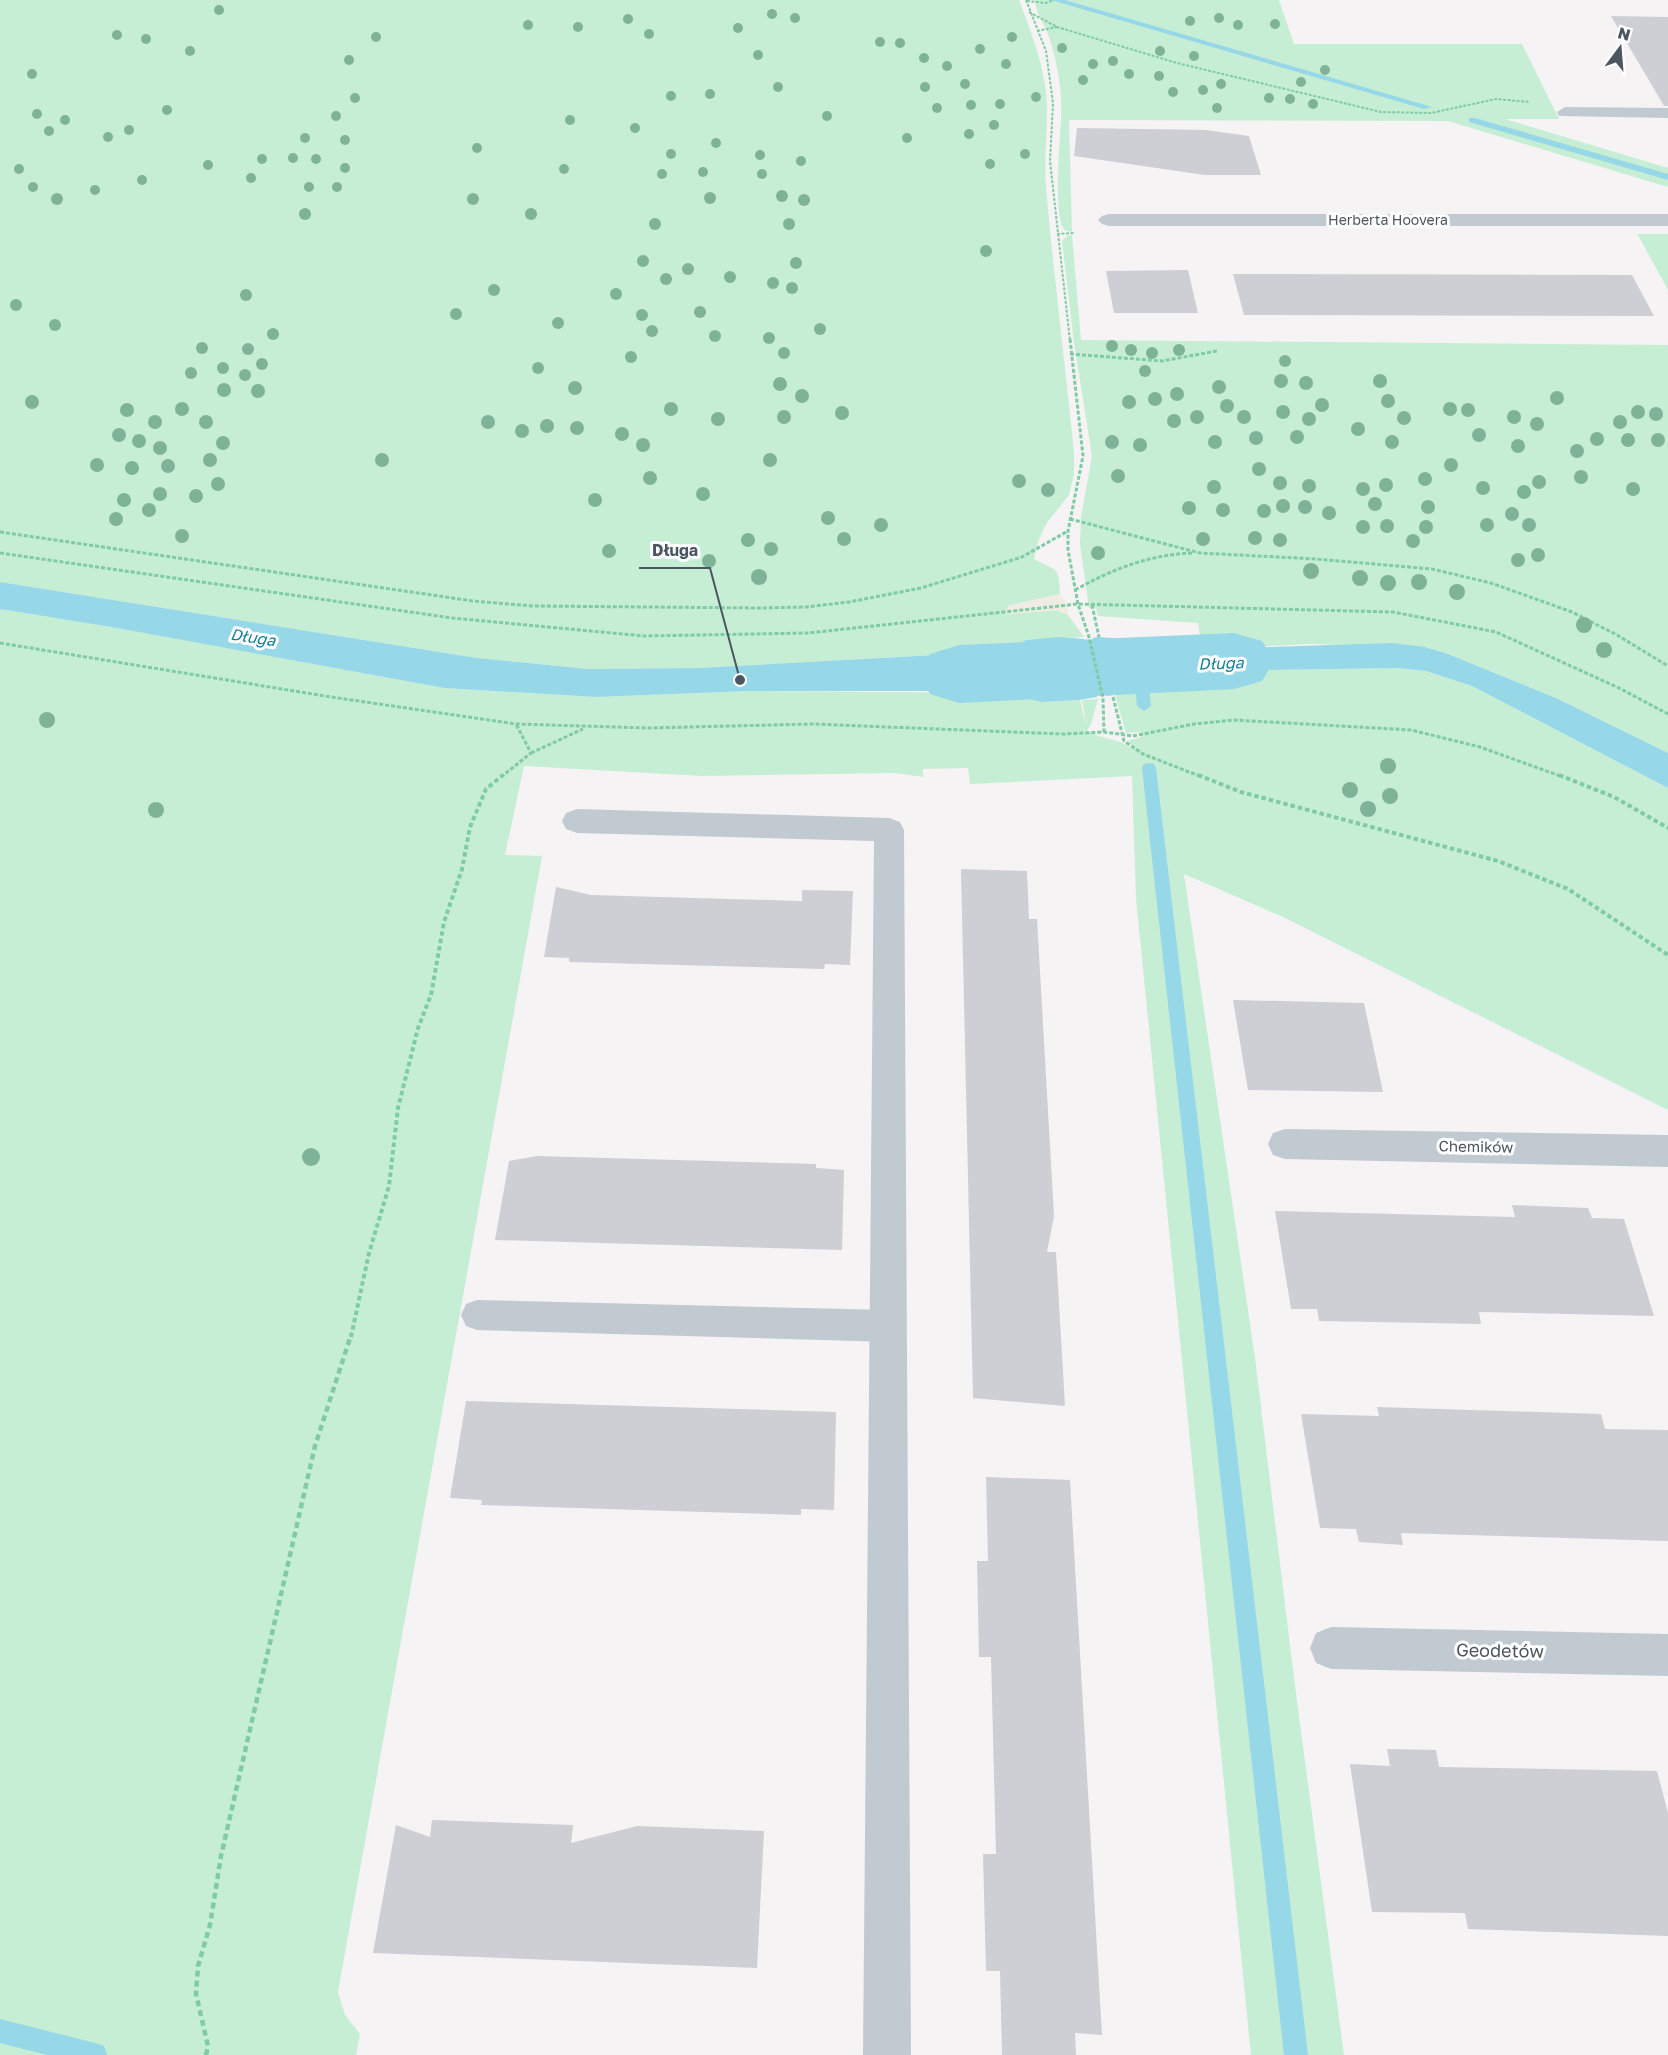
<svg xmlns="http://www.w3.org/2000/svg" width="1668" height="2055" font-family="'Golos Text',sans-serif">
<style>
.green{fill:#c6eed5}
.sand{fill:#f1ece3}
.water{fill:#96d7e8}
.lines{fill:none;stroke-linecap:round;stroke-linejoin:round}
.stream{fill:#96d7e8;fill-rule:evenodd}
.river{fill:#96d7e8;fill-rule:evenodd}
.building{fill:#cdcfd5}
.path-far3{stroke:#7fcba5;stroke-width:2;stroke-dasharray:3 1.5;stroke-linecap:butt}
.path-far2{stroke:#7fcba5;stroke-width:3;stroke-dasharray:4 2;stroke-linecap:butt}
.path-far1{stroke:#7fcba5;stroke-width:4;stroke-dasharray:4.5 3;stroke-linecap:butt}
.path{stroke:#7fcba5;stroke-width:4.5;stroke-dasharray:6 4;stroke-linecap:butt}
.service{fill:#c2cad1;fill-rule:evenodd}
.minor{fill:#c2cad1;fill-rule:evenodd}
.tree{fill:#7fb398}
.labels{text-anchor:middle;stroke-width:6;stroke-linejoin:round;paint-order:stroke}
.far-street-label{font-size:14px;fill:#4b5660;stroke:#fff}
.street-label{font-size:15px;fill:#4b5660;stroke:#fff}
.water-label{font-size:16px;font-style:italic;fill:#157e9a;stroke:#fff}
.near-street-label{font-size:18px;fill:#4b5660;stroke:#fff}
.leader{fill:none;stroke:#4b5660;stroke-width:2}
.callout-dot{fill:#4b5660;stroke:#fff;stroke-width:2}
.callout-label{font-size:16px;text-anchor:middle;font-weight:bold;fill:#4b5660;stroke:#fff;stroke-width:6;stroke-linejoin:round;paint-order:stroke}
</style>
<rect width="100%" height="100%" fill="#f5f3f3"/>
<!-- green -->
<path class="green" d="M0 0H1019C1033 37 1048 74 1047 115 1047 140 1044 163 1046 188 1054 276 1065 364 1074 452V475L1069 495 1046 524 1039 539 1034 559C1058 572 1059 566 1060 594L1008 606V614L1057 610 1068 615 1084 637 1026 640 1009 651 698 668 588 669 477 658 0 582Z
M1035 0H1279L1294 44H1522L1559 119H1505L1668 168V187L1448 121 1069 120 1072 232C1069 231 1066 232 1064 229 1053 216 1060 139 1061 120 1063 93 1057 59 1048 34 1044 22 1035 13 1035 0Z
M1637 234H1668V290L1639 237Z
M1068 235H1072L1081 340 1668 345V753L1556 698 1448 654 1425 647 1310 644 1210 649 1169 642 1201 644 1198 623 1098 616 1096 608H1089L1080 544 1081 517 1092 456 1074 343 1062 241Z
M0 609 117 628 444 688 596 697 749 691 1005 693 1041 702 1080 700 1087 728 1082 700 1098 699 1091 724 1087 730C1100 740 1118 737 1132 749V746L1128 741 1141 737 1142 732 1126 733 1115 695 1150 680 1194 671 1397 668 1426 671 1472 686 1668 788V1110L1283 917 1184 874 1255 1358 1295 1686 1344 2055H1251L1136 898 1132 776 970 784 968 768 923 769V777L895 773 703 776 524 766 505 855 542 856 338 1992 345 2015 360 2034 356 2055H0Z"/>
<!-- sand -->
<path class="sand" d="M1060 594 1067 604 1068 615 1057 610 1008 614 1005 611 1008 606Z"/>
<!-- water -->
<path class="water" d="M0 582 477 658 588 669 698 668 1009 651 1026 640 1059 637 1084 639 1087 652 1069 654 1070 656 1088 655 1093 679 1076 680V683H1094L1097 697 1079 700 1041 702 1005 693 923 691H749L596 697 444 688 117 628 0 609Z
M1097 637 1169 642 1210 649 1392 643 1425 647 1448 654 1556 698 1668 753V788L1472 686 1426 671 1397 668 1194 671 1150 680 1120 694 1107 696 1104 682H1108L1107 679H1103L1097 655H1101V652H1097L1093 638Z"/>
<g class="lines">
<!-- stream -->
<path class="stream" d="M1051 0H1065L1432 107 1424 109Z
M1469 118H1475L1668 174V180L1469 122Z
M1140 661 1147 666 1151 706 1144 711 1137 706 1133 666Z
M1149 763 1154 764 1156 768 1308 2055H1284L1142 768 1144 764Z
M0 2019 95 2043 104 2046 107 2055H47L0 2043Z"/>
<!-- river -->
<path class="river" d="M1234 633 1262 641 1274 661 1262 681 1234 689 959 703 930 694 919 674 930 654 959 645Z"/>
</g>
<!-- building -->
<path class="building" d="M1611 16 1668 17V106H1664Z
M1077 128 1206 130 1249 136 1261 175H1205L1074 156Z
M1188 270 1198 313H1114L1106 271Z
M1233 274 1632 275 1654 316 1244 315Z
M961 869 1027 871 1029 919H1037L1054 1216 1047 1252H1056L1065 1406 973 1398Z
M556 887 591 895 802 901V890L853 891 850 965 825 964 824 969 717 966 569 962V958L544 957Z
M1233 1000 1364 1003 1383 1092 1248 1090Z
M537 1156 816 1164V1168L844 1170 842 1250 495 1240 509 1161Z
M1512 1205 1588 1208 1592 1218 1624 1219 1654 1316 1479 1312 1481 1324 1319 1321 1317 1309H1291L1275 1211 1515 1217Z
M466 1401 836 1412 834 1510 801 1509V1515L671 1511 481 1505 482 1500 450 1498Z
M1377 1407 1601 1414 1605 1429 1668 1430V1541L1401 1533 1403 1545 1359 1542 1356 1529 1320 1528 1301 1414 1379 1416Z
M986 1477 1070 1480 1102 2035 1075 2033 1076 2055H1002L1000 1971H986L983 1854H996L991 1657H979L977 1561H988Z
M1387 1749 1436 1750 1439 1767 1657 1771 1668 1813V1936L1468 1929 1465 1913 1372 1912 1350 1764 1390 1766Z
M432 1820 573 1825 571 1843 637 1826 764 1831 757 1968 373 1953 396 1825 430 1837Z"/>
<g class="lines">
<!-- path-far3 -->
<path class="path-far3" d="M1026 0 1046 51 1053 103 1050 161 1070 341
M1027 1 1046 3 1054 0
M1029 12 1057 27 1177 63 1381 112 1431 113 1496 99 1530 102
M1037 31 1057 27
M1057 234 1074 233"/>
<!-- path-far2 -->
<path class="path-far2" d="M1070 339 1083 456 1068 531V550L1078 604 1089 637 1103 698 1104 732
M1070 354 1162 361 1217 351
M1070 519 1200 553 1316 559 1432 569 1491 583 1572 612 1617 635 1668 666
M0 532 473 601 533 606 762 608 806 607 849 602 921 588 1022 557 1068 531
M0 553 452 618 644 636 808 633 1078 604 1393 612 1496 632 1619 688 1668 714
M1075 590C1113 569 1148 555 1192 553
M1092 605 1099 637
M0 643 331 697 516 724 648 728 813 724 1063 734 1104 732 1133 736 1194 724 1234 720 1411 730 1480 747 1563 777
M1113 697 1124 741 1143 754 1202 777
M531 753 583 729
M501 777 531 753 516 724"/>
<!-- path-far1 -->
<path class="path-far1" d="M1198 775 1241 792 1498 861 1568 889 1668 955
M1559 775 1614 797 1668 828
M351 1337 369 1253 389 1186 398 1108 418 1028 431 995 444 922 462 869 470 827 486 789 503 775"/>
<!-- path -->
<path class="path" d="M206 2055 208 2046 196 1994 198 1966 210 1925 221 1856 315 1446 351 1335"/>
<!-- service -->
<path class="service" d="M1565 107 1668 108V118L1559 116 1557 112Z
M477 1300 889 1310 900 1315 905 1326 900 1337 889 1342 477 1330 466 1326 461 1315 466 1304Z"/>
<!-- minor -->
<path class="minor" d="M1109 214H1668V226H1109L1102 224 1098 220 1102 216Z
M577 809 889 818 900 822 904 830 911 2055H863L874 841 577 833 566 829 562 821 566 813Z
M1285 1129 1668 1135V1167L1285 1159 1273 1155 1268 1144 1273 1133Z
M1331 1627 1668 1634V1676L1331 1669 1316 1663 1310 1648 1316 1633Z"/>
</g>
<!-- trees -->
<g class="tree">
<circle cx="219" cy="10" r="5"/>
<circle cx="772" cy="14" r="5"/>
<circle cx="795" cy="18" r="5"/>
<circle cx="1219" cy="18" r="5"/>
<circle cx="628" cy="19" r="5"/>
<circle cx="1190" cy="21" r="5"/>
<circle cx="1275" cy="24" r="5"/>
<circle cx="528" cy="25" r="5"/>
<circle cx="1238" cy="25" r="5"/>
<circle cx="578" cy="27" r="5"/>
<circle cx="738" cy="28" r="5"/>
<circle cx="649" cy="34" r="5"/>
<circle cx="117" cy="35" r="5"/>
<circle cx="376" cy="37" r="5"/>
<circle cx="1012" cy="37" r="5"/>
<circle cx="146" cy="39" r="5"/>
<circle cx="880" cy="42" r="5"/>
<circle cx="900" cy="43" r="5"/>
<circle cx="1062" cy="48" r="5"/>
<circle cx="980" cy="49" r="5"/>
<circle cx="190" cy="51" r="5"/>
<circle cx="1160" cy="51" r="5"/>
<circle cx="758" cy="55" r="5"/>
<circle cx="1194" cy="56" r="5"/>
<circle cx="924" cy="58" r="5"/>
<circle cx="349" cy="60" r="5"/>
<circle cx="1113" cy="61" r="5"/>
<circle cx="1006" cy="64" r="5"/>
<circle cx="1093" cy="64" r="5"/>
<circle cx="947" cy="66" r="5"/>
<circle cx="1325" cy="70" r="5"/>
<circle cx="32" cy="74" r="5"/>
<circle cx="1129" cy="74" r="5"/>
<circle cx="1159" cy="76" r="5"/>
<circle cx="1083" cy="80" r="5"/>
<circle cx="1301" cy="82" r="5"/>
<circle cx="965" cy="84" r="5"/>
<circle cx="1221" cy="84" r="5"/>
<circle cx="778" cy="87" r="5"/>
<circle cx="925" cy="87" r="5"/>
<circle cx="1203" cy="90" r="5"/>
<circle cx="1173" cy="92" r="5"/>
<circle cx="710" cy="94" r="5"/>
<circle cx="671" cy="96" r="5"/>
<circle cx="1036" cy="97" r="5"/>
<circle cx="355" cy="98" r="5"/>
<circle cx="1269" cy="98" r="5"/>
<circle cx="1290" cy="99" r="5"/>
<circle cx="1000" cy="104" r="5"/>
<circle cx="1313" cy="104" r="5"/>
<circle cx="971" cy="105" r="5"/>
<circle cx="937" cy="108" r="5"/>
<circle cx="1217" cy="108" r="5"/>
<circle cx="167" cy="110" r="5"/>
<circle cx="37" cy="114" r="5"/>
<circle cx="336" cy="116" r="5"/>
<circle cx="827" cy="116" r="5"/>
<circle cx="65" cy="120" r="5"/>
<circle cx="570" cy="120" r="5"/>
<circle cx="994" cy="125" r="5"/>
<circle cx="635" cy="128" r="5"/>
<circle cx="129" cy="130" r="5"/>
<circle cx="49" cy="131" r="5"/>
<circle cx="969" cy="134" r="5"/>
<circle cx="108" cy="137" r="5"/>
<circle cx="305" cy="138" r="5"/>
<circle cx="907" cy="138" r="5"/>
<circle cx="345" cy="140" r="5"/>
<circle cx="716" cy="143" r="5"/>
<circle cx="477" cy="148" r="5"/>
<circle cx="671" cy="154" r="5"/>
<circle cx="1025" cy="154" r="5"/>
<circle cx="760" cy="155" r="5"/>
<circle cx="293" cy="158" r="5"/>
<circle cx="262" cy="159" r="5"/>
<circle cx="316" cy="159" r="5"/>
<circle cx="801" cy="161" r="5"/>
<circle cx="990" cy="164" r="5"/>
<circle cx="208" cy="165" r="5"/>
<circle cx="345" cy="168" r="5"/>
<circle cx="19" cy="169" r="5"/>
<circle cx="564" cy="169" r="5"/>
<circle cx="703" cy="172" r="5"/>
<circle cx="662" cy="174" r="5"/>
<circle cx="762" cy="174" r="5"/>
<circle cx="251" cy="178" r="5"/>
<circle cx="142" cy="180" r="5"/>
<circle cx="33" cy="187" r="5"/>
<circle cx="309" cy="187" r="5"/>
<circle cx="337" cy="187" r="5"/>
<circle cx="95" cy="190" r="5"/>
<circle cx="782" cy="196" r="6"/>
<circle cx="710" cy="198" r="6"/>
<circle cx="57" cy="199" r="6"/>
<circle cx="473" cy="199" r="6"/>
<circle cx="804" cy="200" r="6"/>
<circle cx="305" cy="214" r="6"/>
<circle cx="531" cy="214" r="6"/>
<circle cx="655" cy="224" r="6"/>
<circle cx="789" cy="224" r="6"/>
<circle cx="986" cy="251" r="6"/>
<circle cx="643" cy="261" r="6"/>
<circle cx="796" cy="263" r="6"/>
<circle cx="688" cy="269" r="6"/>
<circle cx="730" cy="277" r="6"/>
<circle cx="666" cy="279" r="6"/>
<circle cx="773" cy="283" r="6"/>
<circle cx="792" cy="288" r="6"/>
<circle cx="494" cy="290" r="6"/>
<circle cx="616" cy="294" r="6"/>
<circle cx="246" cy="295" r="6"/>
<circle cx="16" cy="305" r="6"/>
<circle cx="700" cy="312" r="6"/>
<circle cx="456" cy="314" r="6"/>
<circle cx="642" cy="315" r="6"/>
<circle cx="558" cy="323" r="6"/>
<circle cx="55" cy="325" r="6"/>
<circle cx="820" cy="329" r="6"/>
<circle cx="652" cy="331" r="6"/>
<circle cx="273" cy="334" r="6"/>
<circle cx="715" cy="336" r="6"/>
<circle cx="769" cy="338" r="6"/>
<circle cx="1112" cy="346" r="6"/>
<circle cx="202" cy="348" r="6"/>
<circle cx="248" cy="349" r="6"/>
<circle cx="1131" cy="350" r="6"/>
<circle cx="1179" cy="350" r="6"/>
<circle cx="784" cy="353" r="6"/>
<circle cx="1152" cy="353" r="6"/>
<circle cx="631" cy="357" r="6"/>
<circle cx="1285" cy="361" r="6"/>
<circle cx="262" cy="364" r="6"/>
<circle cx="223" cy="368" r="6"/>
<circle cx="538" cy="368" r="6"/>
<circle cx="1145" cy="371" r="6"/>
<circle cx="191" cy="373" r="6"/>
<circle cx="245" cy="375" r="6"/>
<circle cx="1281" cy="381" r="7"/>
<circle cx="1380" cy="381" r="7"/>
<circle cx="1306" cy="383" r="7"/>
<circle cx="780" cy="384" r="7"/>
<circle cx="1219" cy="387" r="7"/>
<circle cx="575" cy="388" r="7"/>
<circle cx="224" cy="390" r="7"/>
<circle cx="258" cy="391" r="7"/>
<circle cx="1177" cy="394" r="7"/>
<circle cx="802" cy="396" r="7"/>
<circle cx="1557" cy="398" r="7"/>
<circle cx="1155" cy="399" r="7"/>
<circle cx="1388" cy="401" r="7"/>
<circle cx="32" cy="402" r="7"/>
<circle cx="1129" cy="402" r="7"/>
<circle cx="1322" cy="405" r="7"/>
<circle cx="1227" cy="406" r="7"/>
<circle cx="182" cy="409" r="7"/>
<circle cx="671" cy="409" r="7"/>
<circle cx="1450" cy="409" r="7"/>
<circle cx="127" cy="410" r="7"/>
<circle cx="1468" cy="410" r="7"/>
<circle cx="1283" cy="412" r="7"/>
<circle cx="1638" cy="412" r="7"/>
<circle cx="842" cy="413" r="7"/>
<circle cx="1656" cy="414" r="7"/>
<circle cx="784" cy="417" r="7"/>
<circle cx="1197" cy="417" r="7"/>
<circle cx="1244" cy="417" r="7"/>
<circle cx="1514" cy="417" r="7"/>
<circle cx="1404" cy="418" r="7"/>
<circle cx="718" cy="419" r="7"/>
<circle cx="1309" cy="419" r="7"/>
<circle cx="1174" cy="421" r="7"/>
<circle cx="155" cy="422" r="7"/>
<circle cx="206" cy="422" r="7"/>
<circle cx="488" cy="422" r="7"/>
<circle cx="1620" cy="422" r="7"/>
<circle cx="1537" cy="424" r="7"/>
<circle cx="547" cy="426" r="7"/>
<circle cx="577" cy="428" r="7"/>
<circle cx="1358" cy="429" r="7"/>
<circle cx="522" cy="431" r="7"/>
<circle cx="622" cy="434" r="7"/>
<circle cx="119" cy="435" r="7"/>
<circle cx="1479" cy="435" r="7"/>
<circle cx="1297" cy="437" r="7"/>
<circle cx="1256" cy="438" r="7"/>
<circle cx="1597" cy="439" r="7"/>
<circle cx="1628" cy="440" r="7"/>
<circle cx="1658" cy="440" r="7"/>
<circle cx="139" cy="441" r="7"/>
<circle cx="1112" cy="442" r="7"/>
<circle cx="1215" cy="442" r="7"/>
<circle cx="1392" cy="442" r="7"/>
<circle cx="223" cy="443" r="7"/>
<circle cx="643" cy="445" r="7"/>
<circle cx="1140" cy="445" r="7"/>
<circle cx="1518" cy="446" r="7"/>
<circle cx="160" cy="448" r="7"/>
<circle cx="1577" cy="451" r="7"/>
<circle cx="210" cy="460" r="7"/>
<circle cx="382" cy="460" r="7"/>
<circle cx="770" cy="460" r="7"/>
<circle cx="97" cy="465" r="7"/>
<circle cx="1451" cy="465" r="7"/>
<circle cx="168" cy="466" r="7"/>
<circle cx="132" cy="468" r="7"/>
<circle cx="1259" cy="469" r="7"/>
<circle cx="1118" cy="476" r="7"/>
<circle cx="1581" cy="477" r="7"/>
<circle cx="650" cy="478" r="7"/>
<circle cx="1425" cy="479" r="7"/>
<circle cx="1019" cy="481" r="7"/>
<circle cx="1539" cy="482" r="7"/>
<circle cx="1280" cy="483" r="7"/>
<circle cx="218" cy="484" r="7"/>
<circle cx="1386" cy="485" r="7"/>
<circle cx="1309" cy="486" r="7"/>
<circle cx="1214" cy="487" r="7"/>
<circle cx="1483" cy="488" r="7"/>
<circle cx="1363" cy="489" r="7"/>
<circle cx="1633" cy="489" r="7"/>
<circle cx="1048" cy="490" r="7"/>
<circle cx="1524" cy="492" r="7"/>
<circle cx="160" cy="494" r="7"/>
<circle cx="703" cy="494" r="7"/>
<circle cx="196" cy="496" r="7"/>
<circle cx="124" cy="500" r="7"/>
<circle cx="595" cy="500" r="7"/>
<circle cx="1375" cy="504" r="7"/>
<circle cx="1283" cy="506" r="7"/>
<circle cx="1305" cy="507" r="7"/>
<circle cx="1428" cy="507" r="7"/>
<circle cx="1189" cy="508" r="7"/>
<circle cx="149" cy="510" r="7"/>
<circle cx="1223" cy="510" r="7"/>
<circle cx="1264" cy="511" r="7"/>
<circle cx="1329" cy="513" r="7"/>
<circle cx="1512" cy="514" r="7"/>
<circle cx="828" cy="518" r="7"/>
<circle cx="116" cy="519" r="7"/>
<circle cx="881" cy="525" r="7"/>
<circle cx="1487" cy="525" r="7"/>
<circle cx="1529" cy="525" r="7"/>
<circle cx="1387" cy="526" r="7"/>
<circle cx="1363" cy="527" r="7"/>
<circle cx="1426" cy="527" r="7"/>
<circle cx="182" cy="536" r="7"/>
<circle cx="1255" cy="538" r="7"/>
<circle cx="844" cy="539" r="7"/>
<circle cx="1203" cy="539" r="7"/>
<circle cx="748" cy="540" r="7"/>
<circle cx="1280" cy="540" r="7"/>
<circle cx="1413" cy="541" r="7"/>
<circle cx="771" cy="549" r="7"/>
<circle cx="609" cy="551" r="7"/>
<circle cx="1098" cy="553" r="7"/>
<circle cx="1538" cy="555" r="7"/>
<circle cx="1518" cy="560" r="7"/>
<circle cx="709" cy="561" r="7"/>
<circle cx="1311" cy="571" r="8"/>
<circle cx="759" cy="577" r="8"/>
<circle cx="1360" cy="578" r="8"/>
<circle cx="1419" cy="582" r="8"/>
<circle cx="1388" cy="583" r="8"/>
<circle cx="1457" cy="592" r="8"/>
<circle cx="1584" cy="625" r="8"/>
<circle cx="1604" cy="650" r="8"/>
<circle cx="47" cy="720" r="8"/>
<circle cx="1388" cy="766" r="8"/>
<circle cx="1350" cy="790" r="8"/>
<circle cx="1390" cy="796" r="8"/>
<circle cx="1368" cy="809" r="8"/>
<circle cx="156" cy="810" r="8"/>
<circle cx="311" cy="1157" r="9"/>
</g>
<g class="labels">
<!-- far-street labels -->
<g class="far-street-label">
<text x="1388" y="225">Herberta Hoovera</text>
</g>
<!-- street labels -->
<g class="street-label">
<text transform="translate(1476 1147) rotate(1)" y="5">Chemików</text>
</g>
<!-- water labels -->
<g class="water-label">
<text transform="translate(253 637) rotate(9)" y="6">Długa</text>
<text transform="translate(1221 663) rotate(-2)" y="6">Długa</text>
</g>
<!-- near-street labels -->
<g class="near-street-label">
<text transform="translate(1500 1651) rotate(1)" y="6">Geodetów</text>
</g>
</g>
<!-- callouts -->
<path class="leader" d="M740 680L710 568H639"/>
<circle class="callout-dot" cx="740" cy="680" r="6"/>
<g class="callout-label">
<text x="675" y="556">Długa</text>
</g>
<!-- north arrow -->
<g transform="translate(1620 48) rotate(16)" stroke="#ffffff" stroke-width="4.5" paint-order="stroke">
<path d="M0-4.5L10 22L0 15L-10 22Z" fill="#4b5660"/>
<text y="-9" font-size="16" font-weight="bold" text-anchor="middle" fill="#4b5660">N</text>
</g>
</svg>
